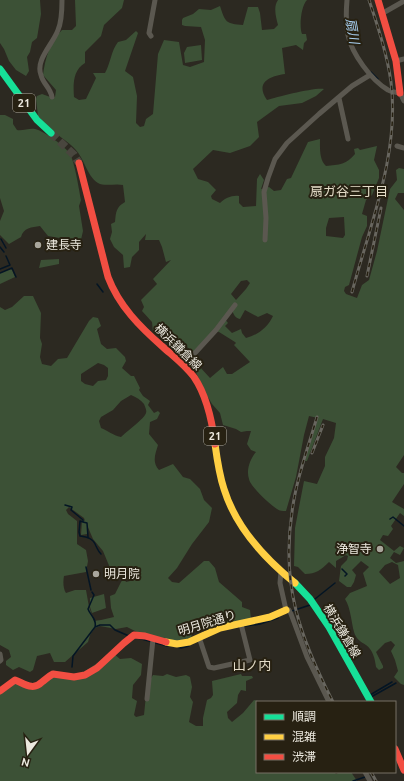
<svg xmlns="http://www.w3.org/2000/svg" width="404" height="781" font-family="Ubuntu,'Noto Sans JP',sans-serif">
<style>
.green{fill:#3c5136;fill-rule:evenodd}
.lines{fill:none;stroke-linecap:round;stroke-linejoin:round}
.stream{stroke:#041524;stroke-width:1.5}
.primary-tunnel{stroke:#49463e;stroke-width:8;stroke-dasharray:8 4;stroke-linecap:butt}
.street{stroke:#5b5850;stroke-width:5}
.fast{stroke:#16e098;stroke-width:7}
.slow{stroke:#ffcf43;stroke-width:7}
.jam{stroke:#f24e42;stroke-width:7}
.rail-casing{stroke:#68665f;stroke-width:3}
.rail{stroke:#272112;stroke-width:1.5;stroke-dasharray:4.5;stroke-linecap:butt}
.poi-dot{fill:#a9a69c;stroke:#272112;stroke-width:1.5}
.labels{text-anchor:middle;stroke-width:4;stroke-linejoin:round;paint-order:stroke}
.shield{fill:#272112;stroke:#b1ada2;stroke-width:1}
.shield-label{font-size:11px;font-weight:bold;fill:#ece9df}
.poi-label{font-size:12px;fill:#ece9df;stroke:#272112;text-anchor:start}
.street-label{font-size:12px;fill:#ece9df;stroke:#272112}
.water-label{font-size:13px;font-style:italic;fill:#aad2f4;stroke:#272112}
.neighbourhood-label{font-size:13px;fill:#e4dcc8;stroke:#272112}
</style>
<rect width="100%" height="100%" fill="#2c2921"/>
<!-- green -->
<path class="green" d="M0 0H40L41 14 37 38 32 42 30 52 27 57 29 71 26 76 16 70 9 61 4 49 0 43Z
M75 0H124L122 8 104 25 101 36 85 52V63C73 70 73 84 74 97L79 100 86 99 96 78 93 73H105C111 62 111 51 118 42L126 40 136 31 138 33 125 71 133 77 137 96 136 123 140 127 144 126 146 119 153 114 158 54 164 40 179 42 183 65 190 67 204 62 205 40 201 27 185 26 182 25V20L183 18 193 14 199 9 211 10 220 6C225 22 226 24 243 25L248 7H258L260 13 262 30 274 29 278 25C276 17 273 7 278 0H307C301 6 299 26 302 34H306L307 40 304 43 303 50 296 45 282 48 285 74C269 76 255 83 267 100 277 97 315 87 324 89L316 96 302 103 279 106 257 122 259 137 250 146 230 153 213 150 193 169 198 179 208 182 216 190 211 196 212 199 220 203C225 198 232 195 239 196V203L243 207 256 206 257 179 260 174 264 180 261 189 269 187 274 191 281 190 287 179 291 178 308 142 320 139C320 147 319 160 326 166 339 165 347 164 355 154L354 149 358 148 360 150 377 146 374 160 379 170V178L372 195 366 200 362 214 367 216V226L362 237 349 285 345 287 344 291 346 294 357 298 362 285 369 280 377 251 390 189 397 180 396 170 399 168 404 169V193H398L395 199 404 210V455L396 467 402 473H404V484L392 502 404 509V516L400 513 391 526 393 529 388 536 383 535 380 540 394 551 400 546 404 548 400 555 394 552 390 558 396 563 404 561V685L401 684 394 677 398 671 395 660 391 651 395 645 391 641 385 643 376 652 383 666V668L379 670 376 667C375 659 373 650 366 645 361 642 356 639 354 632 351 621 351 609 345 599L350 593 367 586 363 573 369 567 361 561 352 570 356 575 354 582 351 587H347L339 581 341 566 347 560 348 556 346 555 336 561V568L329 562C321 570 316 574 305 574L298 567 294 566 295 528 304 481 317 484 325 466V457L334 438 336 423 323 419 307 461H305L318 418 309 416 304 435 296 477 286 511C282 511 280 511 277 509 270 505 250 486 249 479 246 470 250 459 256 452L251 450 247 444 251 431H247L241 432 236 429 223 425 220 413 212 404 205 392 194 368 199 366 210 378 223 367 227 374H232L250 362 234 345 236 343 235 342 219 332 214 331 194 352 164 331 156 335 153 332 152 322 142 311 144 307 141 300 157 284 153 279 171 260 166 262 162 247 159 240H145L146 234 139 242V250L132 257 130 267 124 268 123 255 114 247 110 239 112 232 111 224 115 222C116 212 116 207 125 202L123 185C115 183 105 187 98 183 86 175 85 159 75 149 71 144 64 140 58 135 51 129 44 122 38 116L36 99 37 96 42 94 53 98 55 97 56 90 43 75C45 59 50 41 62 30H72L76 26ZM344 217 345 235 343 238 326 236V228L329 218ZM247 280 250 283 246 289 236 300 231 294 241 281ZM232 309C233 314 235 318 240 319L245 310 258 317 267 313 273 316C268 327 258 335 246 338L242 333 241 329 232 333 225 326 228 323 224 318ZM392 562 398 565 400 578 390 584 379 572 385 565Z
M201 45 202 60 185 63 184 53 187 47Z
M0 115H5L13 119V124L17 130C23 131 29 128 35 129 44 131 66 147 70 154 75 163 79 190 81 200L79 206 83 231 80 244 68 242 60 238 48 236 40 226C32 227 23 228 21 237L9 244 0 235V221L4 211 0 198Z
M59 259V264L39 268 41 260Z
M10 269 12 270 15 277 0 284V273Z
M24 296H33L41 313 40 338 42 344 40 357 42 364 51 366 58 359 67 358 89 321 93 317 98 318 101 326 97 329 101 344 107 349 116 348 125 357 126 361 122 368 131 376H134L140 388 139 390 143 396 150 401 148 405 154 413 158 411 160 413 157 419 150 422 149 434 158 445C155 455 152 462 159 470L173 464 183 477 190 479 200 489 204 500 212 508 209 522 192 544 177 568 168 578 172 582 179 583 204 561H209L215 568 219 582 242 602V607L250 610 251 619 207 634 204 626 192 630 191 640 176 642 137 632 127 627 116 629 100 626 95 628 90 635 88 642 65 662H54L50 653 37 656 33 670 30 672 19 667 13 670 6 665V661L11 657 9 650 0 645V307L5 310 12 307ZM98 363 104 365 108 368V376L106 380 98 381 93 386 85 384 81 381V374ZM131 395C136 397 141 400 144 404 145 407 147 410 146 413 145 418 126 432 121 437 112 435 109 431 101 428L99 421 101 417 113 410 121 401ZM69 507 84 518 85 521 73 512 82 520 81 535 87 534V525L93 539 103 551 110 568 116 570 133 567 134 580 126 582 124 578 121 582 115 594 110 596 111 608 114 617 101 620 94 621 89 607 86 590H75L66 593C63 589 63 581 64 576L86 572 88 561 86 550 77 544V521L68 514 66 510Z
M104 594 106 608 92 613 90 607V598Z
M113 653 120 659 131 658 142 664 141 675 133 685 132 698 137 701 134 715 136 717 144 715 147 685 153 675 163 676 167 674 176 677 186 675 190 677 192 687 190 697 193 702 189 722 196 726H203V718L207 700 211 698 213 695 212 681 241 674 242 676H252L253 678 246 681V691L241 690 238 695 237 703 227 712 228 718 232 722 243 713 254 700 263 702H257V772H334L336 774 340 772H351L357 781H0V692L15 682 27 687 51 676 74 678Z"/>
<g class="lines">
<!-- stream -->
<path class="stream" d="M371 72 378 79
M1 239 6 248
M0 247 4 252
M0 269 10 265 6 256
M0 273 12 268 16 277
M97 284 103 292
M65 505 72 507 71 510 83 520V522L80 521 79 532 80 536C87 537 93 538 96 546 98 550 98 551 101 554
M390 519 393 517 404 526
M83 522 87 523 88 537
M86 567 91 590
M342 569 347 574 345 576
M92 592 94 595 88 609C90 615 97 619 95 627
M315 599 335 583
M292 611 310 605
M233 628 260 624 278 618
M138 638 167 646
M177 647 181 648 189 646
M72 667 73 656 95 627 100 625H110L115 630 129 636
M370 695 392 682
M371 697 396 683
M353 781 365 777"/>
<!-- primary-tunnel -->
<path class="primary-tunnel" d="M51 133 74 155 79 163"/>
<!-- street -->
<path class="street" d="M347 0C346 11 346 24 348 35 352 54 371 80 388 90 391 92 396 92 400 93L404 101
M383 13 404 1
M151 36 149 33 155 0
M396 61 404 59
M52 97C50 87 43 84 41 75 35 60 53 44 58 30 62 21 62 10 62 0
M339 98 348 139
M397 146 404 148
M265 240 266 218 264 192 268 178 275 159 287 143 319 114 352 86 370 75
M184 365 216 330 235 305
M281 571 280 583 286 610H289L291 614 307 657 329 702
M200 640 209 667 214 668 250 660 241 624
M0 654 1 660 0 661
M147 699 153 639
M365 772 370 781"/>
<!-- fast -->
<path class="fast" d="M0 69 37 120 51 133
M295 583 310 599 329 627 371 702"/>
<!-- slow -->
<path class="slow" d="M215 444C217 459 219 474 224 489 236 528 264 558 295 583
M166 642 177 644 189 642 220 628 270 617 286 610"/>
<!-- jam -->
<path class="jam" d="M378 0 396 61 400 93
M79 163 108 277C119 306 140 327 163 347 173 356 185 365 194 377 207 396 212 420 215 444
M0 691 15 680C25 684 33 691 42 682 46 679 49 676 53 674L74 677 85 675 97 668 124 643 134 635 145 636 166 642
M395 749 404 770"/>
<!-- rail casing -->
<g class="rail-casing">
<path id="rail" d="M367 276 381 208
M352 292C370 225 400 152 391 82 387 54 378 27 369 0
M317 417C308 448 296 480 292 512 281 586 300 637 333 702
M312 453 323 425
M371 772 376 781"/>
</g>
<!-- rail -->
<use href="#rail" class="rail"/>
</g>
<!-- markers -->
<g class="poi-dot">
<circle cx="38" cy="245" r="4"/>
<circle cx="380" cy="549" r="4"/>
<circle cx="96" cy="574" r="4"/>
</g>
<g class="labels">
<!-- shield labels -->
<g class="shield">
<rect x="13" y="94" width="22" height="18" rx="3"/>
<rect x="204" y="427" width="22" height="18" rx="3"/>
</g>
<g class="shield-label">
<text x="24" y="107">21</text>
<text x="215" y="440">21</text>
</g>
<!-- poi labels -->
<g class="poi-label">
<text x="46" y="249">建長寺</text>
<text x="372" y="553" text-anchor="end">浄智寺</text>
<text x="104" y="578">明月院</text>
</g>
<!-- street labels -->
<g class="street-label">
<text transform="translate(178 347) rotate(44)" y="4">横浜鎌倉線</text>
<text transform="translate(207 623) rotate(-17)" y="4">明月院通り</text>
<text transform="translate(342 631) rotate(59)" y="4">横浜鎌倉線</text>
</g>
<!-- water labels -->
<g class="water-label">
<text transform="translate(353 31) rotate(80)" y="5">扇川</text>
</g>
<!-- neighbourhood labels -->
<g class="neighbourhood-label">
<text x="349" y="196">扇ガ谷三丁目</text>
<text x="252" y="670">山ノ内</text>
</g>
</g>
<!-- legend -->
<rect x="256" y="701" width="140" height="72" fill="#272112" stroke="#767164"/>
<rect x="264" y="714" width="20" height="6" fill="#16e098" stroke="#767164"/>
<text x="292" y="721" font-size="12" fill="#ece9df">順調</text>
<rect x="264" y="734" width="20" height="6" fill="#ffcf43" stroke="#767164"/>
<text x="292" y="741" font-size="12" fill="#ece9df">混雑</text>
<rect x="264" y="754" width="20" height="6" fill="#f24e42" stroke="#767164"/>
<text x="292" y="761" font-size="12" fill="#ece9df">渋滞</text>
<!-- north arrow -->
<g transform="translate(28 753) rotate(195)" stroke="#272112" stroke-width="3" paint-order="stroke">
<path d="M0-3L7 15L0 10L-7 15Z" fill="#ece9df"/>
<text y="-6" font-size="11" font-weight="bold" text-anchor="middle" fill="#ece9df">N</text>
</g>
</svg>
